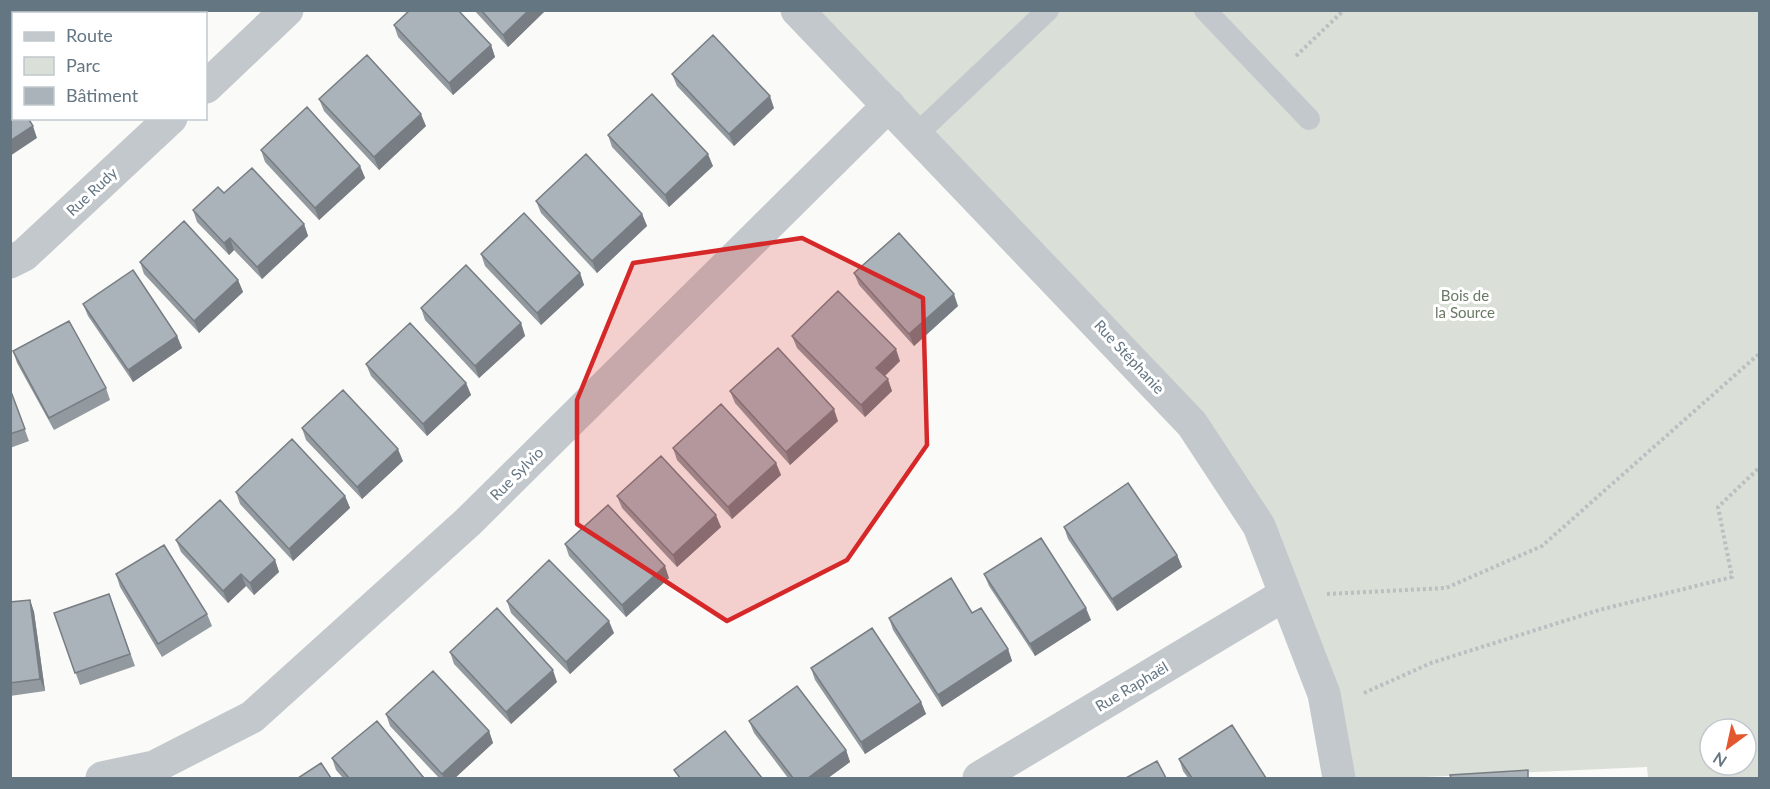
<svg xmlns="http://www.w3.org/2000/svg" width="1770" height="789" font-family="Lato,sans-serif">
<style>
.green{fill:#dadfd7;fill-rule:evenodd}
.lines{fill:none;stroke-linecap:round;stroke-linejoin:round}
.path{stroke:#bbbfc2;stroke-width:4;stroke-dasharray:3 3;stroke-linecap:butt}
.service{stroke:#c3c8cc;stroke-width:22}
.minor{stroke:#c3c8cc;stroke-width:33}
.wall{fill:#929a9f}
.shaded-wall{fill:#777d82}
.building{fill:#aab3b9;stroke:#777d82;stroke-width:1.5}
.marked{fill:#d62828;fill-opacity:0.2;stroke:#d62828;stroke-width:4.5;stroke-linejoin:round}
.labels{text-anchor:middle;stroke-width:6;stroke-linejoin:round;paint-order:stroke}
.street-label{font-size:15px;fill:#657683;stroke:#fff}
.park-label{font-size:15px;fill:#687a64;stroke:#fff}
</style>
<rect width="100%" height="100%" fill="#fafaf8"/>
<!-- green -->
<path class="green" d="M814 11H1759V778H1648L1647 767 1400 778H1341L1256 522ZM1710 729H1746V765H1710Z"/>
<g class="lines">
<!-- path -->
<path class="path" d="M1296 56 1344 10
M1327 594 1446 588 1542 546 1760 353
M1364 693 1431 663 1599 610 1732 577 1718 507 1760 467"/>
<!-- service -->
<path class="service" d="M1205 10 1309 119
M917 134 1048 10"/>
<!-- minor -->
<path class="minor" d="M797 10 1192 424 1259 526 1324 694 1339 778
M206 87 287 10
M10 262 24 255 171 118
M102 778 154 767 252 717 468 522 889 105
M979 778 1284 595"/>
</g>
<!-- wall -->
<path class="wall" d="M85 10H183L180 14H88Z
M474 10H546L508 47Z
M394 25 491 45 495 57 453 95 398 37Z
M14 39V66L10 63V42Z
M672 74 774 108 734 146 677 86Z
M319 99 426 126 379 170 324 111Z
M608 135 713 166 669 207 612 147Z
M261 150 360 166 365 178 319 220 265 162Z
M224 193 304 224 308 236 262 279 234 250 229 255 197 222 193 210Z
M536 201 642 214 647 226 597 273 541 213Z
M481 254 580 273 584 285 541 325 485 266Z
M140 262 238 280 243 292 199 333 144 274Z
M854 273 958 306 914 346 859 285Z
M83 304 177 336 182 348 133 382 88 316Z
M421 308 521 323 525 336 479 378 425 320Z
M792 336 900 361 884 376 892 391 865 417 797 348Z
M13 351 106 388 110 400 54 430 17 363Z
M366 364 466 383 471 395 427 436 371 376Z
M10 389 29 441 10 448Z
M730 391 838 421 790 465 735 403Z
M302 428 403 461 362 499 306 440Z
M673 448 776 463 781 475 732 519 677 460Z
M236 492 345 496 350 508 293 561 240 504Z
M617 496 721 527 677 567 622 508Z
M1064 527 1177 555 1182 567 1117 611 1068 539Z
M176 540 275 560 279 572 254 595 246 586 228 603 181 552Z
M565 544 669 578 626 617 569 556Z
M116 574 207 614 212 626 162 657 120 587Z
M984 574 1091 620 1035 656 989 586Z
M109 594 135 666 80 685 54 613Z
M30 600 34 612 45 691 10 696V602Z
M507 601 614 633 570 674 511 613Z
M972 613 1008 649 1012 661 942 707 893 630 889 618Z
M450 652 557 682 511 724 454 664Z
M811 668 921 702 926 714 865 754 815 680Z
M386 714 489 731 493 743 455 778H439L390 726Z
M749 721 846 750 850 762 828 778H788L754 733Z
M332 758 424 778H343L336 770Z
M1179 759 1266 778H1188L1183 771Z"/>
<!-- shaded-wall -->
<path class="shaded-wall" d="M166 10H183L180 14H162Z
M529 10H546L508 47 503 35Z
M491 45 495 57 453 95 449 83Z
M770 96 774 108 734 146 729 134Z
M421 114 426 126 379 170 374 157Z
M33 126 37 138 10 156V141Z
M708 154 713 166 669 207 665 195Z
M360 166 365 178 319 220 315 208Z
M642 214 647 226 597 273 592 261Z
M304 224 308 236 262 279 257 267Z
M230 238 234 250 229 255 224 243Z
M580 273 584 285 541 325 537 313Z
M238 280 243 292 199 333 194 321Z
M954 294 958 306 914 346 909 334Z
M521 323 525 336 479 378 475 366Z
M177 336 182 348 133 382 128 370Z
M896 349 900 361 881 380 876 368Z
M888 379 892 391 865 417 861 405Z
M466 383 471 395 427 436 423 424Z
M834 409 838 421 790 465 786 452Z
M398 449 403 461 362 499 357 487Z
M776 463 781 475 732 519 728 507Z
M345 496 350 508 293 561 289 549Z
M716 515 721 527 677 567 673 555Z
M1177 555 1182 567 1117 611 1112 599Z
M275 560 279 572 254 595 250 583Z
M665 566 669 578 626 617 622 605Z
M241 574 246 586 228 603 223 591Z
M30 600 34 612 45 691 40 679Z
M1086 608 1091 620 1035 656 1030 644Z
M609 621 614 633 570 674 566 662Z
M1008 649 1012 661 942 707 938 695Z
M553 670 557 682 511 724 506 712Z
M921 702 926 714 865 754 861 742Z
M489 731 493 743 455 778H444L442 774Z
M846 750 850 762 828 778H808Z"/>
<!-- building -->
<path class="building" d="M44 10H54L57 14H41Z
M92 10H166L162 14H95Z
M410 10H458L491 45 449 83 394 25Z
M481 10H529L503 35Z
M713 35 770 96 729 134 672 74Z
M14 39V58L10 55V42Z
M367 55 421 114 374 157 319 99Z
M10 94 14 98V118H28L33 126 10 141Z
M652 94 708 154 665 195 608 135Z
M307 107 360 166 315 208 261 150Z
M586 154 642 214 592 261 536 201Z
M252 168 304 224 257 267 230 238 224 243 193 210 218 187 224 193Z
M524 213 580 273 537 313 481 254Z
M184 221 238 280 194 321 140 262Z
M899 233 954 294 909 334 854 273Z
M466 265 521 323 475 366 421 308Z
M133 270 177 336 128 370 83 304Z
M838 291 896 349 876 368 888 379 861 405 792 336Z
M69 321 106 388 49 418 13 351Z
M410 323 466 383 423 424 366 364Z
M778 348 834 409 786 452 730 391Z
M10 389 25 429 10 434Z
M343 390 398 449 357 487 302 428Z
M721 404 776 463 728 507 673 448Z
M292 439 345 496 289 549 236 492Z
M661 456 716 515 673 555 617 496Z
M1128 483 1177 555 1112 599 1064 527Z
M220 500 275 560 250 583 241 574 223 591 176 540Z
M608 505 665 566 622 605 565 544Z
M1041 538 1086 608 1030 644 984 574Z
M164 545 207 614 158 644 116 574Z
M549 560 609 621 566 662 507 601Z
M951 578 972 613 981 608 1008 649 938 695 889 618Z
M109 594 130 654 75 673 54 613Z
M30 600 40 679 10 683V602Z
M497 608 553 670 506 712 450 652Z
M872 628 921 702 861 742 811 668Z
M433 671 489 731 442 774 386 714Z
M797 686 846 750 808 778H793L749 721Z
M377 721 424 778H349L332 758Z
M1232 725 1266 778H1192L1179 759Z
M725 731 762 778H680L674 770Z
M1157 761 1166 778H1126Z
M321 763 331 778H298Z
M1528 770V778H1451L1450 775Z"/>
<!-- marked area -->
<path class="marked" d="M802 238 923 298 927 445 847 560 727 621 577 524V400L633 263Z"/>
<g class="labels">
<!-- street labels -->
<g class="street-label">
<text transform="translate(92 192) rotate(-43)" y="5">Rue Rudy</text>
<text transform="translate(1129 357) rotate(47)" y="5">Rue Stéphanie</text>
<text transform="translate(517 474) rotate(-45)" y="5">Rue Sylvio</text>
<text transform="translate(1132 687) rotate(-31)" y="5">Rue Raphaël</text>
</g>
<!-- park labels -->
<g class="park-label">
<text x="1465" y="301">Bois de<tspan x="1465" dy="17">la Source</tspan></text>
</g>
</g>
<!-- border -->
<rect width="1770" height="789" fill="none" stroke="#657683" stroke-width="24"/>
<!-- legend -->
<rect x="12" y="12" width="195" height="108" fill="#ffffff" stroke="#c1c8cd" stroke-width="1.5"/>
<rect x="24" y="32" width="30" height="9" fill="#c3c8cc" stroke="#c1c8cd" stroke-width="1.5"/>
<text x="66" y="42" font-size="18" fill="#657683">Route</text>
<rect x="24" y="57" width="30" height="18" fill="#dadfd7" stroke="#c1c8cd" stroke-width="1.5"/>
<text x="66" y="72" font-size="18" fill="#657683">Parc</text>
<rect x="24" y="87" width="30" height="18" fill="#aab3b9" stroke="#c1c8cd" stroke-width="1.5"/>
<text x="66" y="102" font-size="18" fill="#657683">Bâtiment</text>
<!-- north arrow -->
<g transform="translate(1728 747) rotate(213)"><circle r="28" fill="#ffffff" stroke="#c1c8cd" stroke-width="1.5"/>
<path d="M0-4.5L10 22L0 15L-10 22Z" fill="#e4572e"/>
<text y="-9" font-size="16" font-weight="bold" text-anchor="middle" fill="#657683">N</text>
</g>
</svg>
